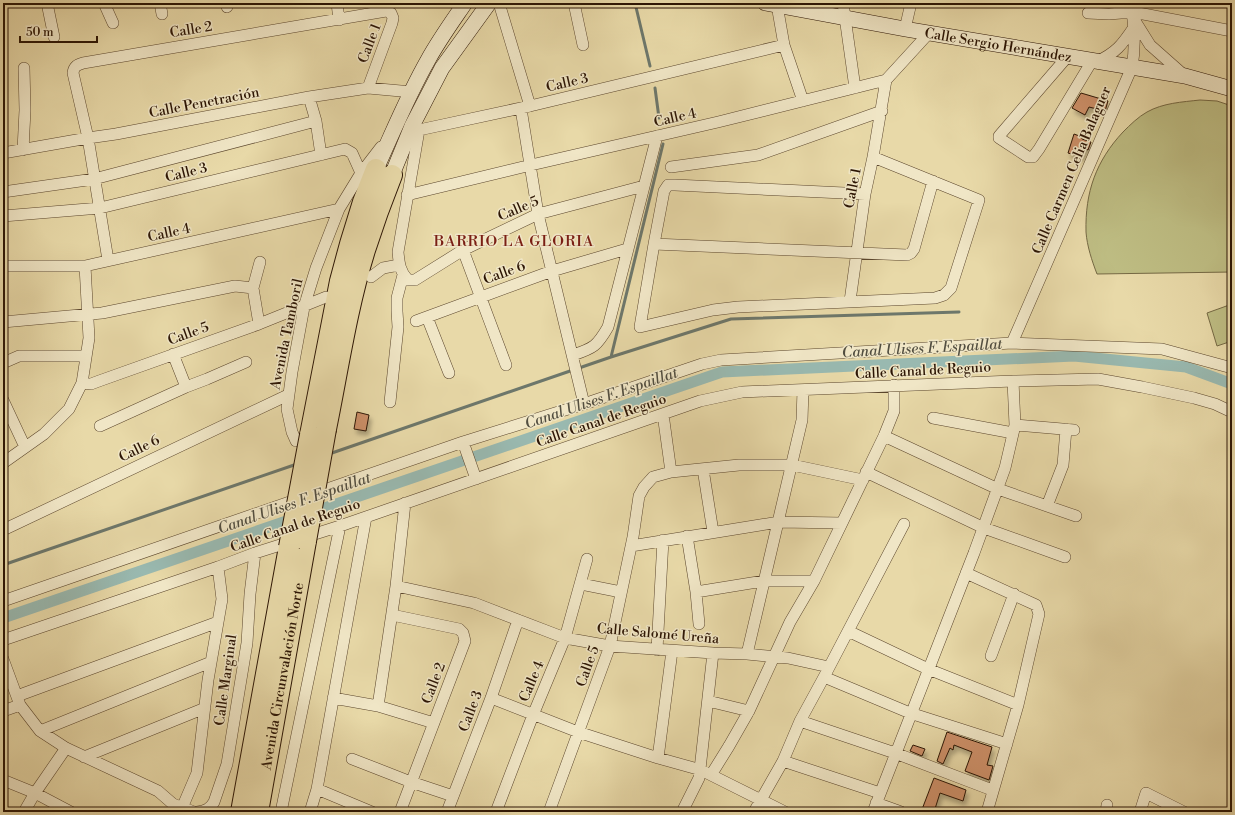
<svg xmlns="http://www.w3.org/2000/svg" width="1235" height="815" font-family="'Libre Bodoni',serif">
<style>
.green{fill:#bebd83;stroke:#756944}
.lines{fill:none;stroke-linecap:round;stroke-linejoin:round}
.stream{stroke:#6d776b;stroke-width:3}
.canal{stroke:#99b9b0;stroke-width:11}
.building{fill:#cd9069;stroke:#2c1504;filter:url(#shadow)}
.street-casing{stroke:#5b462d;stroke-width:12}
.secondary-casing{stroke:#2c1504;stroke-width:16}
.highway-casing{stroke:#2c1504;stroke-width:22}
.street{stroke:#f0e6c6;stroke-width:11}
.secondary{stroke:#f0e6c6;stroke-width:15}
.highway{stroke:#e8d9a8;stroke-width:20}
.highway-bridge-casing{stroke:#2c1504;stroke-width:22;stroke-linecap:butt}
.highway-bridge{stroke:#e8d9a8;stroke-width:20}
.labels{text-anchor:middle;stroke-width:3;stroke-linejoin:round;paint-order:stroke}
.street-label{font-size:14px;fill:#2c1504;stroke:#f0e6c6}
.neighbourhood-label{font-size:15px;letter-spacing:1px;fill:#7a1f14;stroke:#f0e6c6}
.water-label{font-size:15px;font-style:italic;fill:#524e40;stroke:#f0e6c6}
</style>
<defs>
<filter id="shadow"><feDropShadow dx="2.5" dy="4.5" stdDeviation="2" flood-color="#0004"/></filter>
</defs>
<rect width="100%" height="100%" fill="#e8d9a8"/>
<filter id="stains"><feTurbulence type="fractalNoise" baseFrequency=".005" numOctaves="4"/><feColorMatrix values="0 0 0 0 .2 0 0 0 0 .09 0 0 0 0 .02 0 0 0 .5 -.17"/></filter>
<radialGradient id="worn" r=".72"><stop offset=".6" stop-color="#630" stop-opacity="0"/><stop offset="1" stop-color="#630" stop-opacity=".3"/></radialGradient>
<!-- green -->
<path class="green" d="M1200 100 1217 101 1232 106V272L1097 274C1092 261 1087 246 1086 232 1085 192 1096 161 1123 132 1130 125 1138 117 1147 112 1163 103 1182 102 1200 100Z
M1232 304V341L1217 346 1207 313Z"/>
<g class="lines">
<!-- stream -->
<path class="stream" d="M635 3 650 66
M655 88 659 118
M611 357 663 144
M579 368 611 357 731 319 959 312
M329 454 573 370
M3 565 297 464"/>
<!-- canal -->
<path class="canal" d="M3 618 722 372 1074 356 1186 367 1232 384"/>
</g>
<!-- building -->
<path class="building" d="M1081 93 1108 101 1105 111 1089 107 1085 115 1072 108Z
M1074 134 1082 137V139L1091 142 1088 150 1085 149 1082 157 1068 153Z
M357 412 369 415 366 431 354 429Z
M947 732 992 747 987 765 993 766 989 780 965 771 972 752 954 745 953 750 950 748 943 764 937 761Z
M913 745 925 749 922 756 910 751Z
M934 778 966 790 963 801 940 793 934 812H921Z"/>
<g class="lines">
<!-- street casing -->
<g class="street-casing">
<path id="street" d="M47 3 54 37
M104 3 113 23
M160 3 162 14
M226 3 227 7
M337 3 339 20
M499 3 530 106
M574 3 583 45
M843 3 855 88
M777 5 784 45 803 101
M1088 13 1109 14 1133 12 1232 31
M1135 21 1150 45 1185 76
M905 29 911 3
M1068 56 999 136V138L1028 157H1033L1039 149 1092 61
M1096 62C1116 53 1122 45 1134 27
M309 97 316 121 321 155
M521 109 538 214 584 404
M23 150 25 110 24 68
M3 153 88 138 116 134 309 97 368 88 412 92
M671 167 758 155 882 111
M644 186 538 214 463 250 415 280H408C400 272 399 263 398 252L419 130 530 106 784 45
M3 192 94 179 316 121
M865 194 675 185H668L664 191 654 244 640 327 713 310 738 307 935 298 944 295 951 288 979 200 873 157
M407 195 531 165 718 122 886 80 929 33
M3 216 100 208 345 149 352 153 361 173
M654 244 907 255 911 253 914 249 933 181
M463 250 506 365
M108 260 88 138 73 73C74 66 77 65 83 63L386 11 391 13 393 18 392 23 368 88
M3 266H85L339 209
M371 277 383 268 399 265
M253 288 260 262
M850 301 865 194 873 157 886 80
M427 317 449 373
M416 321 552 271 627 249
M3 322 102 313 235 286 253 288 259 324
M1012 343 1132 67C1136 45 1134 25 1131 3
M173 354 186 387
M573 355C594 348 597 346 608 327L657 136
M3 363 19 356H86
M82 383 91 384 99 381 259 324 326 297
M3 400 25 447
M390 402 398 327 397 311V298L403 275
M663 414 671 472
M933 418 1013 433
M1015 425 1074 430
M100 426 186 387 207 379 246 362
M884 436 998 489 1076 516
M296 441 292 432 287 409 292 372 304 307 316 268 339 209 361 173 381 147
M463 442 476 479
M3 463 44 434 69 409 82 383 89 338 85 266
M703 469 713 532
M866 472 984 528 1065 557
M1047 506 1063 465 1066 429
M3 530 288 395
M687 536 696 592 699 624
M631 546 779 522 842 523
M966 573 1036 605 1039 614 1018 705 987 812
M581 584 621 592
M396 586 474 603 565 638 610 646 713 653 747 654 788 658 829 667
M696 592 764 581H814
M3 601 463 442 584 404 702 364 721 360 1012 343 1162 349 1232 368
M392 615 459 629 463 633 465 641 400 812
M848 631 928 669 1018 705
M3 640 218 567 255 553 340 526 700 401 742 392 1013 381 1098 379 1142 387 1194 398 1215 404 1232 412
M657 650 663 540
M747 654 802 420 803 390
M991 656 1014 594
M3 659 20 705 40 731 66 748 158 791 173 804 194 812
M824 677 910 713 1007 744
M17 696 218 622
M333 698 378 706 434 723
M491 698 578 732 658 758 701 770 785 812
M708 701 749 711
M378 706 396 586 405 503
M3 711 20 705
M800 721 895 753 992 790
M40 731 211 662
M84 757 205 708
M658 758 672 651
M352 759 411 782 453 796
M783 761 880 793
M711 775 729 746 749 711 790 622 814 581 884 436 894 411V385
M3 780 35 793 71 812
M317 789 372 812
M876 803 901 812
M182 808 197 773 208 680 222 599 218 567
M24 812 35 793 66 748
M197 812C205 811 210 809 214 802L227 764 247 643 250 594 255 553
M281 812 340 526
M310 812 317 789 366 517
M447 812 491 698 518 620
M496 812 533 715 565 638 587 559
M549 812 610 646 633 537 639 496 644 487 653 477 671 472 739 465H792L863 480
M682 812 699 778 713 653
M754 812 783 761 800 721 824 677 904 524
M873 812 974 553 1005 468 1015 425 1013 381
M1106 812 1107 805
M1140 812 1146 793 1184 812"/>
</g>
<!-- secondary casing -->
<g class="secondary-casing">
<g id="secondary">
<path id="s1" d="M765 3 905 29 1185 76 1232 89"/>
<path d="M376 169C393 132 408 95 428 60 439 40 452 22 465 3"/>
<path d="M392 175 412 126 442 68 489 3"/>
</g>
</g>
<!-- highway casing -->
<g class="highway-casing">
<g id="highway">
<path d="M326 429C338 370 347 308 365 250 373 225 382 200 392 175"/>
<path d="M310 435 340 281 350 244 363 202 376 169"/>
<path d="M241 812 289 547"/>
<path id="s2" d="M258 812 306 541"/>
</g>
</g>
<!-- street -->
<use href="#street" class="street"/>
<!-- secondary -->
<use href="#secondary" class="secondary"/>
<!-- highway -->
<use href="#highway" class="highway"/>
<!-- highway-bridge casing -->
<g class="highway-bridge-casing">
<path id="highway-bridge" d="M306 541 326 429
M289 547 310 435"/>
</g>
<!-- highway-bridge -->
<use href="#highway-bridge" class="highway-bridge"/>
</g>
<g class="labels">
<!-- street labels -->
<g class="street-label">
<text transform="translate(191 29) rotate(-9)" y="5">Calle 2</text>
<text transform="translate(369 43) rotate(-69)" y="5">Calle 1</text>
<text dy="5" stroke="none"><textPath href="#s1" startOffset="237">Calle Sergio Hernández</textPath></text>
<text transform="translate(567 82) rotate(-13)" y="5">Calle 3</text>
<text transform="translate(204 102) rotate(-11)" y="5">Calle Penetración</text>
<text transform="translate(675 117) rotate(-13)" y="5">Calle 4</text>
<text transform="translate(1071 170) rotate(-67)" y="5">Calle Carmen Celia Balaguer</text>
<text transform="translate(186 172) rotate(-14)" y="5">Calle 3</text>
<text transform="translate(852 188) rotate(-79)" y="5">Calle 1</text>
<text transform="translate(518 208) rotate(-23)" y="5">Calle 5</text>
<text transform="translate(169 232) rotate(-12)" y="5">Calle 4</text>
<text transform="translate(504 272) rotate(-20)" y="5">Calle 6</text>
<text transform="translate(188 333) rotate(-20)" y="5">Calle 5</text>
<text transform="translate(286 334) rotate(-78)" y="5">Avenida Tamboril</text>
<text transform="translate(923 370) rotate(-3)" y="5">Calle Canal de Reguio</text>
<text transform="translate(601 420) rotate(-19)" y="5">Calle Canal de Reguio</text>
<text transform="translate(139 448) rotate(-26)" y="5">Calle 6</text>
<text transform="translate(295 525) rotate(-19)" y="5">Calle Canal de Reguio</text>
<text transform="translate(658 633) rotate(5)" y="5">Calle Salomé Ureña</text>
<text transform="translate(587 666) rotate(-70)" y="5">Calle 5</text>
<text dy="5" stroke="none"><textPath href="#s2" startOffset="138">Avenida Circunvalación Norte</textPath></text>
<text transform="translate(225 680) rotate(-82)" y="5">Calle Marginal</text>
<text transform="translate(531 681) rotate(-67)" y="5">Calle 4</text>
<text transform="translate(433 683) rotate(-69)" y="5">Calle 2</text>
<text transform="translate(470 711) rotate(-69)" y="5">Calle 3</text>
</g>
<!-- neighbourhood labels -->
<g class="neighbourhood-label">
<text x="514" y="246">BARRIO LA GLORIA</text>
</g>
<!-- water labels -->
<g class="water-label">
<text transform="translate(922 348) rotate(-3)" y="5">Canal Ulises F. Espaillat</text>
<text transform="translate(601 398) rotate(-19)" y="5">Canal Ulises F. Espaillat</text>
<text transform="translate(294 503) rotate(-19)" y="5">Canal Ulises F. Espaillat</text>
</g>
</g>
<!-- margin -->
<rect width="1235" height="815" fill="none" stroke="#e8d9a8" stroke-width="16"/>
<rect x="4" y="4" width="1227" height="807" fill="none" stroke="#2c1504" stroke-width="2"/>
<rect x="8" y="8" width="1219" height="799" fill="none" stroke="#2c1504"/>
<!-- scale -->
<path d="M20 36v6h77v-6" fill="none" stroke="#2c1504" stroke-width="2"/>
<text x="26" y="36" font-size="12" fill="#2c1504" stroke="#f0e6c6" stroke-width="3" paint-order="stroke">50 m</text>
<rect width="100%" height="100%" filter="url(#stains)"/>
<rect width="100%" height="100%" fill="url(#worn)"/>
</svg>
